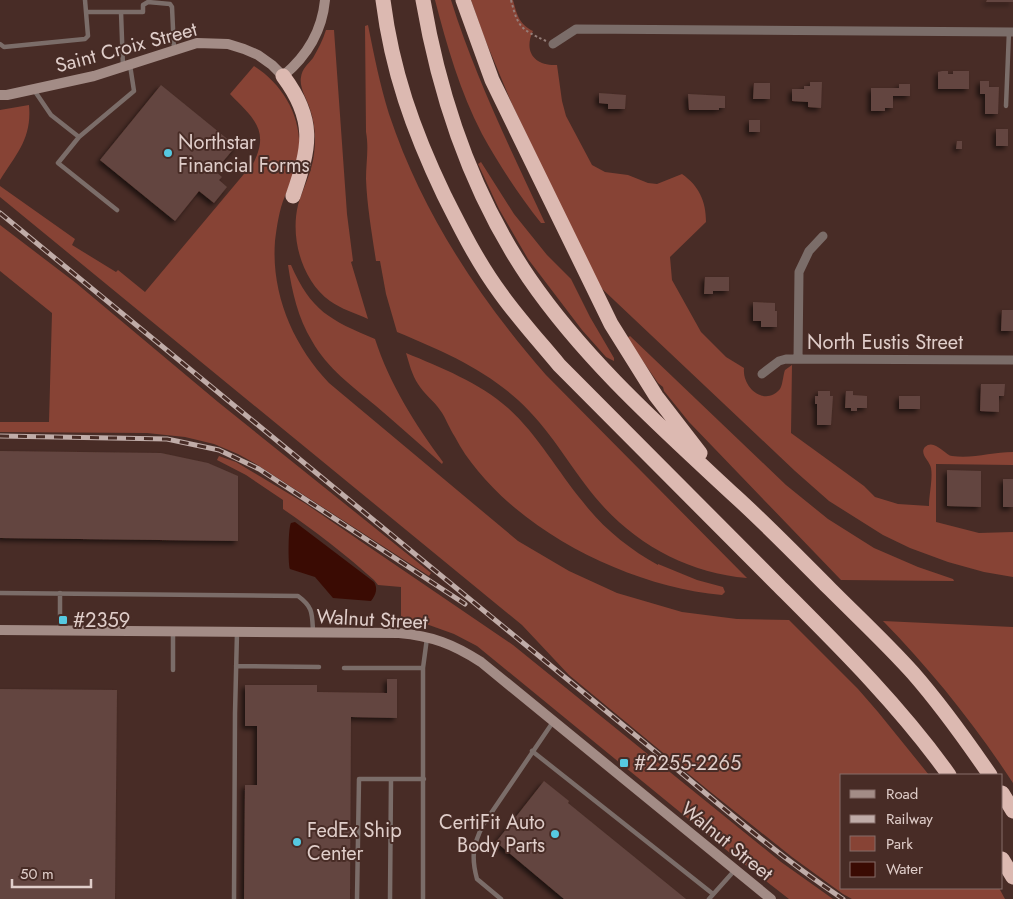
<svg xmlns="http://www.w3.org/2000/svg" width="1013" height="899" font-family="Jost,sans-serif">
<style>
.green{fill:#874335}
.water{fill:#3a0b03}
.building{fill:#63453f;filter:url(#shadow)}
.lines{fill:none;stroke-linecap:round;stroke-linejoin:round}
.path{stroke:#957e79;stroke-width:2;stroke-dasharray:2.5 2.5;stroke-linecap:butt}
.lane{stroke:#7b6d69;stroke-width:4.5}
.street{stroke:#7b6d69;stroke-width:9}
.secondary{stroke:#a38c86;stroke-width:10}
.highway{stroke:#dcb9b1;stroke-width:15}
.rail-casing{stroke:#c0aca8;stroke-width:5}
.rail{stroke:#482c26;stroke-width:3;stroke-dasharray:9;stroke-linecap:butt}
.poi-dot{fill:#56c9e1;stroke:#482c26;stroke-width:2}
.labels{text-anchor:middle;stroke-width:4;stroke-linejoin:round;paint-order:stroke}
.street-label{font-size:20px;fill:#e0ceca;stroke:#482c26}
.poi-label{font-size:20px;fill:#e0ceca;stroke:#482c26;text-anchor:start}
</style>
<defs>
<filter id="shadow"><feDropShadow dx="-3" dy="3" stdDeviation="2.5" flood-color="#0009"/></filter>
</defs>
<rect width="100%" height="100%" fill="#482c26"/>
<!-- green -->
<path class="green" d="M435 0H451C475 77 511 150 545 223H541C519 195 499 165 482 134 460 92 447 46 435 0Z
M471 0H513C517 15 519 24 533 31 523 52 535 66 557 65L562 101 566 116 592 165 605 172 628 175 648 183 657 184 682 174C699 186 706 201 706 222L670 257 672 280 701 332 726 357 744 368C742 388 765 407 780 389 783 384 783 375 785 370L792 365 791 433 864 486 875 497 898 504 929 506C929 495 933 478 931 468 930 461 919 454 925 447 934 438 945 455 952 456 973 459 992 452 1013 452V465L936 464V522L979 533 1013 532V577L984 572 948 562 910 548 883 535 829 501 795 471 597 284 512 104 484 37Z
M368 25C374 55 380 85 389 114 422 213 479 298 546 375L747 578C687 573 633 543 595 497 568 464 550 429 518 400 483 368 440 350 397 332L386 294 380 261H376C372 234 367 206 366 179 366 163 369 148 366 132L365 26Z
M326 30H334L347 214 353 261 351 262 368 319C355 313 341 309 330 301 302 281 290 238 298 205 303 188 312 172 314 154 316 139 315 123 310 109 307 99 299 88 301 77 302 69 308 64 313 58 318 49 323 40 326 30Z
M254 66C287 87 306 125 297 164 294 175 289 186 285 196 279 210 277 226 275 241 271 294 293 345 329 383L518 541 569 571 617 593 682 612 737 619 789 620 858 689 878 712 929 775H842V888H999L1005 899H852L843 894 792 857 708 790 569 675 522 625 0 197V186L75 239 72 245 116 272 118 270 145 292 254 162C270 129 252 117 230 94Z
M29 105C32 138 17 153 0 180V110Z
M481 162 514 214 547 255 571 279 590 317 614 358V361L606 357 582 330 528 259 499 209 478 164Z
M0 225 76 283 218 402 431 573 429 576 256 464 238 454 214 444 185 437 147 433 0 432V422H49L52 313 0 271Z
M288 265H291C311 311 330 320 375 339 390 385 415 424 443 462L442 464C420 444 398 425 376 406 352 386 327 368 312 341 298 318 292 292 288 265Z
M630 336 786 485 828 519 874 548 918 567 953 579 954 581 841 580 689 422 664 391 663 387 658 383 627 338Z
M406 353C440 367 480 383 508 408 538 435 558 472 583 502 603 528 629 549 658 565V564L697 580 723 587 725 592 722 595C635 587 534 539 478 471 469 460 461 449 455 437 449 428 446 418 440 410 434 401 424 394 418 384 412 375 409 363 406 353Z
M219 456 236 462 306 504 513 645 781 862 833 899H789L730 853 477 646 454 634 429 625 401 620V587L378 585 374 580C345 554 315 531 283 509V500L246 475 217 460Z
M883 621 1013 627V783C975 725 932 671 883 621Z"/>
<!-- water -->
<path class="water" d="M295 522 374 582C378 588 376 595 371 601L333 598 315 577 290 569C288 565 288 528 291 523Z"/>
<!-- building -->
<path class="building" d="M987 0H1013V2H986Z
M942 71H948V74H953V71H969V89H938V72Z
M980 81H989V87H999L998 114H985V94H980Z
M810 82H822L821 108 808 107V102L792 101V89H804V86H810Z
M754 83H770V99H753Z
M899 84H910V96H893V108H885V111H871V88H899Z
M161 85 236 146 215 171 222 177 219 180 227 187 214 203 199 191 175 221 100 160Z
M599 93 626 95 625 109H608V104L599 103Z
M688 94 725 96V108H719V110H689Z
M749 120H760V132H749Z
M996 129H1008V146H996Z
M957 141H962V149H956Z
M705 277H729V291H713V294H704Z
M753 302 775 303V311H777V327H761V321H753Z
M1002 310H1013V331H1001Z
M981 384H1005L1004 396H999V412L980 411Z
M818 391H830V396H833L831 425H817V404H815V396H818Z
M846 391H853V395L867 396V408H857V411H851V408H845Z
M899 396H920V409H899Z
M0 451 161 453 208 463 238 476V541L0 538Z
M947 470 981 471V507L947 506Z
M1003 479H1013V507H1003Z
M387 679H397V718L351 717 350 899H244L245 785H257V726H245V685H317V692L387 693Z
M0 689 117 690 115 899H0Z
M544 781 569 801 568 803 686 899H564L496 842Z"/>
<g class="lines">
<!-- path -->
<path class="path" d="M511 0C518 27 520 29 546 41"/>
<!-- lane -->
<path class="lane" d="M86 12H121L123 67
M121 12H143V5L148 2 170 4 172 7 174 50
M0 44 4 47 85 39 88 36 85 0
M34 90 51 115 79 137 134 91 130 65
M1006 106 1009 31
M79 137 58 163 117 210
M0 593 298 596C313 607 312 613 313 631
M60 630V593
M173 632V670
M236 666 319 667
M344 668H423
M532 751 713 894
M234 899 235 713 237 633
M357 899 359 779H391
M390 899 391 779H424
M423 899V668L427 638
M501 899 477 879C471 857 473 845 483 825L553 722
M709 899 734 871"/>
<!-- street -->
<path class="street" d="M553 44 576 29 1013 32
M798 359 799 272 809 251 823 236
M762 374 779 361 786 359 1013 360"/>
<!-- secondary -->
<path class="secondary" d="M0 95H7L94 76 197 43 228 44 244 49 258 55 272 65 283 76C307 56 322 32 325 0
M0 630 399 633C432 636 453 644 481 662L771 899"/>
<!-- highway -->
<path class="highway" d="M383 0C392 71 413 130 444 195 461 229 478 263 501 294 519 319 539 341 559 365 631 438 704 511 777 584 838 645 899 705 949 775
M423 0C440 99 472 194 529 278 586 361 662 428 735 496 768 526 799 558 830 589 858 617 887 644 913 673 941 705 966 740 990 775
M463 0 492 80 611 324 656 396 700 453
M283 76C316 120 310 147 293 196
M1002 793 1013 811
M1002 859 1013 877"/>
<!-- rail casing -->
<g class="rail-casing">
<path id="rail" d="M0 213 685 776C736 819 787 862 843 899
M0 436 167 439 219 450 259 469 465 604"/>
</g>
<!-- rail -->
<use href="#rail" class="rail"/>
</g>
<!-- markers -->
<g class="poi-dot">
<circle cx="168" cy="153" r="5"/>
<rect x="58" y="615" width="10" height="10" rx="2.5"/>
<rect x="619" y="758" width="10" height="10" rx="2.5"/>
<circle cx="555" cy="834" r="5"/>
<circle cx="297" cy="842" r="5"/>
</g>
<g class="labels">
<!-- street labels -->
<g class="street-label">
<text transform="translate(126 47) rotate(-15)" y="7">Saint Croix Street</text>
<text x="885" y="349">North Eustis Street</text>
<text transform="translate(372 619) rotate(3)" y="7">Walnut Street</text>
<text transform="translate(727 841) rotate(39)" y="7">Walnut Street</text>
</g>
<!-- poi labels -->
<g class="poi-label">
<text x="178" y="149">Northstar<tspan x="178" dy="23">Financial Forms</tspan></text>
<text x="73" y="627">#2359</text>
<text x="634" y="770">#2255-2265</text>
<text x="545" y="829" text-anchor="end">CertiFit Auto<tspan x="545" dy="23">Body Parts</tspan></text>
<text x="307" y="837">FedEx Ship<tspan x="307" dy="23">Center</tspan></text>
</g>
</g>
<!-- legend -->
<rect x="840" y="774" width="162" height="115" fill="#482c26" stroke="#856d68"/>
<rect x="850" y="790" width="25" height="8" fill="#a38c86" stroke="#856d68"/>
<text x="886" y="799" font-size="15" fill="#e0ceca">Road</text>
<rect x="850" y="815" width="25" height="8" fill="#c0aca8" stroke="#856d68"/>
<text x="886" y="824" font-size="15" fill="#e0ceca">Railway</text>
<rect x="850" y="836" width="25" height="15" fill="#874335" stroke="#856d68"/>
<text x="886" y="849" font-size="15" fill="#e0ceca">Park</text>
<rect x="850" y="862" width="25" height="15" fill="#3a0b03" stroke="#856d68"/>
<text x="886" y="874" font-size="15" fill="#e0ceca">Water</text>
<!-- scale -->
<path d="M12 879v8h79v-8" fill="none" stroke="#e0ceca" stroke-width="2.5"/>
<text x="20" y="879" font-size="15" fill="#e0ceca" stroke="#482c26" stroke-width="4" paint-order="stroke">50 m</text>
</svg>
